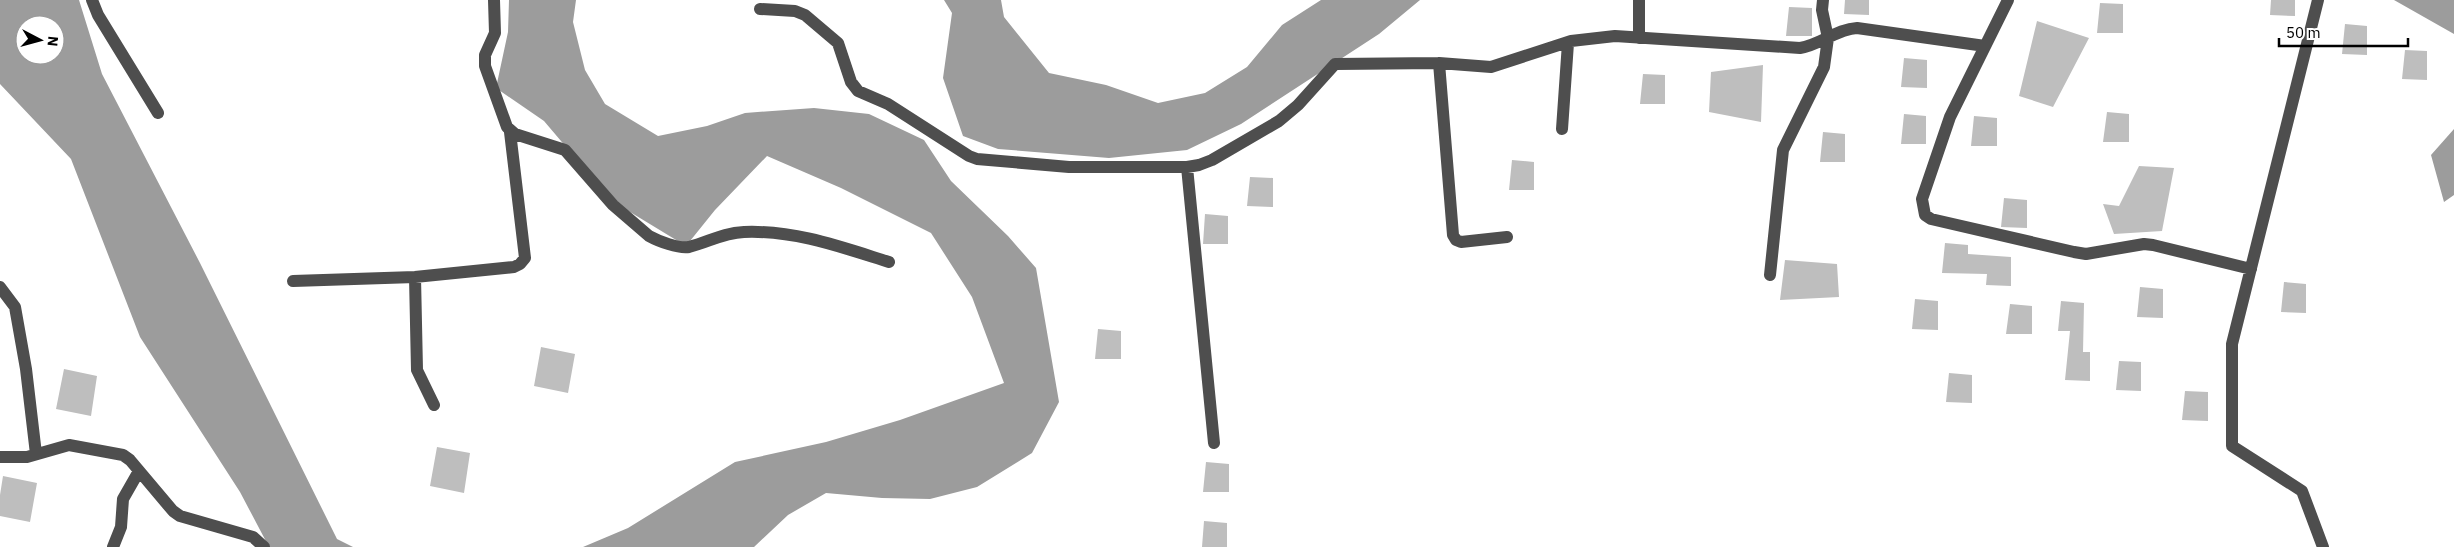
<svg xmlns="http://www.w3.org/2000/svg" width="2454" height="547" font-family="'IBM Plex Sans',sans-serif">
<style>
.water{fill:#9c9c9c;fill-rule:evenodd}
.building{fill:#bebebe}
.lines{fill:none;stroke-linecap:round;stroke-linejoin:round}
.minor{stroke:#4e4e4e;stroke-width:12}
</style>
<rect width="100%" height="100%" fill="#fff"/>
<!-- water -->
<path class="water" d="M0 0H79L102 74 200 263 337 539 353 547H269L240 492 140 337 71 159 0 84ZM25 25H55V55H25Z
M509 0H576L573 22 585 70 605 104 658 136 707 126 745 113 814 108 869 114 924 140 951 181 1008 236 1036 268 1059 402 1032 453 977 487 930 499 882 498 826 493 788 515 754 547H583L628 528 735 462 826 442 900 420 1004 383 972 297 931 233 841 188 767 156 715 210 686 246 612 201 544 121 496 88 508 32Z
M944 0H1001L1004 17 1049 73 1106 85 1158 103 1205 93 1247 67 1282 25 1321 0H1420L1379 34 1241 124 1187 150 1109 158 998 149 963 136 943 78 952 13Z
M2394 0H2454V34Z
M2454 129V195L2444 202 2431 155Z"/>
<!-- building -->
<path class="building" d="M1845 0H1869V15L1844 14Z
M2271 0H2295V16L2270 15Z
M2100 3 2123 4V33H2097Z
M1789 7 1812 8V36H1786Z
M2037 21 2089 38 2053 107 2019 96Z
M2345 24 2367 26V55L2342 54Z
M2405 50 2427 51V80L2402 79Z
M1904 58 1927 60V88L1901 87Z
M1763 65 1761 122 1709 112 1711 72Z
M1643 74 1665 75V104H1640Z
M2107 112 2129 114V142H2103Z
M1904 114 1926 116V144H1901Z
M1974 116 1997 118V146H1971Z
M1823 132 1845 134V162H1820Z
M1512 160 1534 162V190H1509Z
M2139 166 2174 168 2162 231 2114 234 2103 204 2119 206Z
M1250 177 1273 178V207L1247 206Z
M2004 198 2027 200V228L2001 227Z
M1205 214 1228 216V244H1203Z
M1945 243 1968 245V254L2011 257V286L1986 285 1987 274 1942 273Z
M1785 260 1837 264 1839 297 1780 300Z
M2284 282 2306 284V313L2281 312Z
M2140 287 2163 289V318L2137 317Z
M1915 299 1938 301V330L1912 329Z
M2061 301 2084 303 2083 352H2090V381L2065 380 2070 331H2058Z
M2010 304 2032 306V334H2006Z
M1098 329 1121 331V359H1095Z
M541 347 575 354 568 393 534 386Z
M2119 361 2141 362V391L2116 390Z
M64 369 97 376 91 416 56 409Z
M1949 373 1972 375V403L1946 402Z
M2185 391 2208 392V421L2182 420Z
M437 447 470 453 464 493 430 486Z
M1206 462 1229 464V492H1203Z
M3 476 37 483 30 522 0 516V495Z
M1204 521 1227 523V547H1202Z"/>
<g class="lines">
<!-- minor -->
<path class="minor" d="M92 0 98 15 158 113
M494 0 495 33 485 55V66L507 127 515 134 565 150 613 205 649 236C658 241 679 249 689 247 709 242 722 233 744 232 795 230 841 247 889 262
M2008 0 1950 117 1922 199 1925 215 1931 219 2074 252 2086 254 2144 244 2153 245 2251 269
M2318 0 2232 344V446L2302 491 2323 547
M760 9 795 11 805 15 838 43 851 82 858 91 888 104 969 156 977 159 1069 167H1187L1199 165 1212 160 1279 121 1298 105 1335 64 1439 63 1491 67 1571 41 1615 36 1800 48C1820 45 1837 29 1857 28L1985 46
M1639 38V0
M1439 63 1453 235 1456 240 1461 242 1507 237
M1562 129 1568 43
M1187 167 1214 443
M1770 275 1783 150 1824 67 1828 38 1822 10 1823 0
M415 277 417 370 434 405
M293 281 415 277 514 267 520 264 525 258 510 132
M0 287 15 307 26 369 36 454
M0 457H27L69 445 123 455 130 460 173 511 180 516 253 537 264 547
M113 547 121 527 123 499 139 471"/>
</g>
<!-- north arrow -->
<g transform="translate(40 40) rotate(96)"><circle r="24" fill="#ffffff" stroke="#999999"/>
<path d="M0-4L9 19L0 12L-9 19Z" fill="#000000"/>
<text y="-8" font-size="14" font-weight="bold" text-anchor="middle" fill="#000000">N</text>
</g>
<!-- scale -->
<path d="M2279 38v8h129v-8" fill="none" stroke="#000000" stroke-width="2.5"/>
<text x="2286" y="38" font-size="15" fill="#000000" stroke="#ffffff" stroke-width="4" paint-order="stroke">50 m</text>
</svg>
